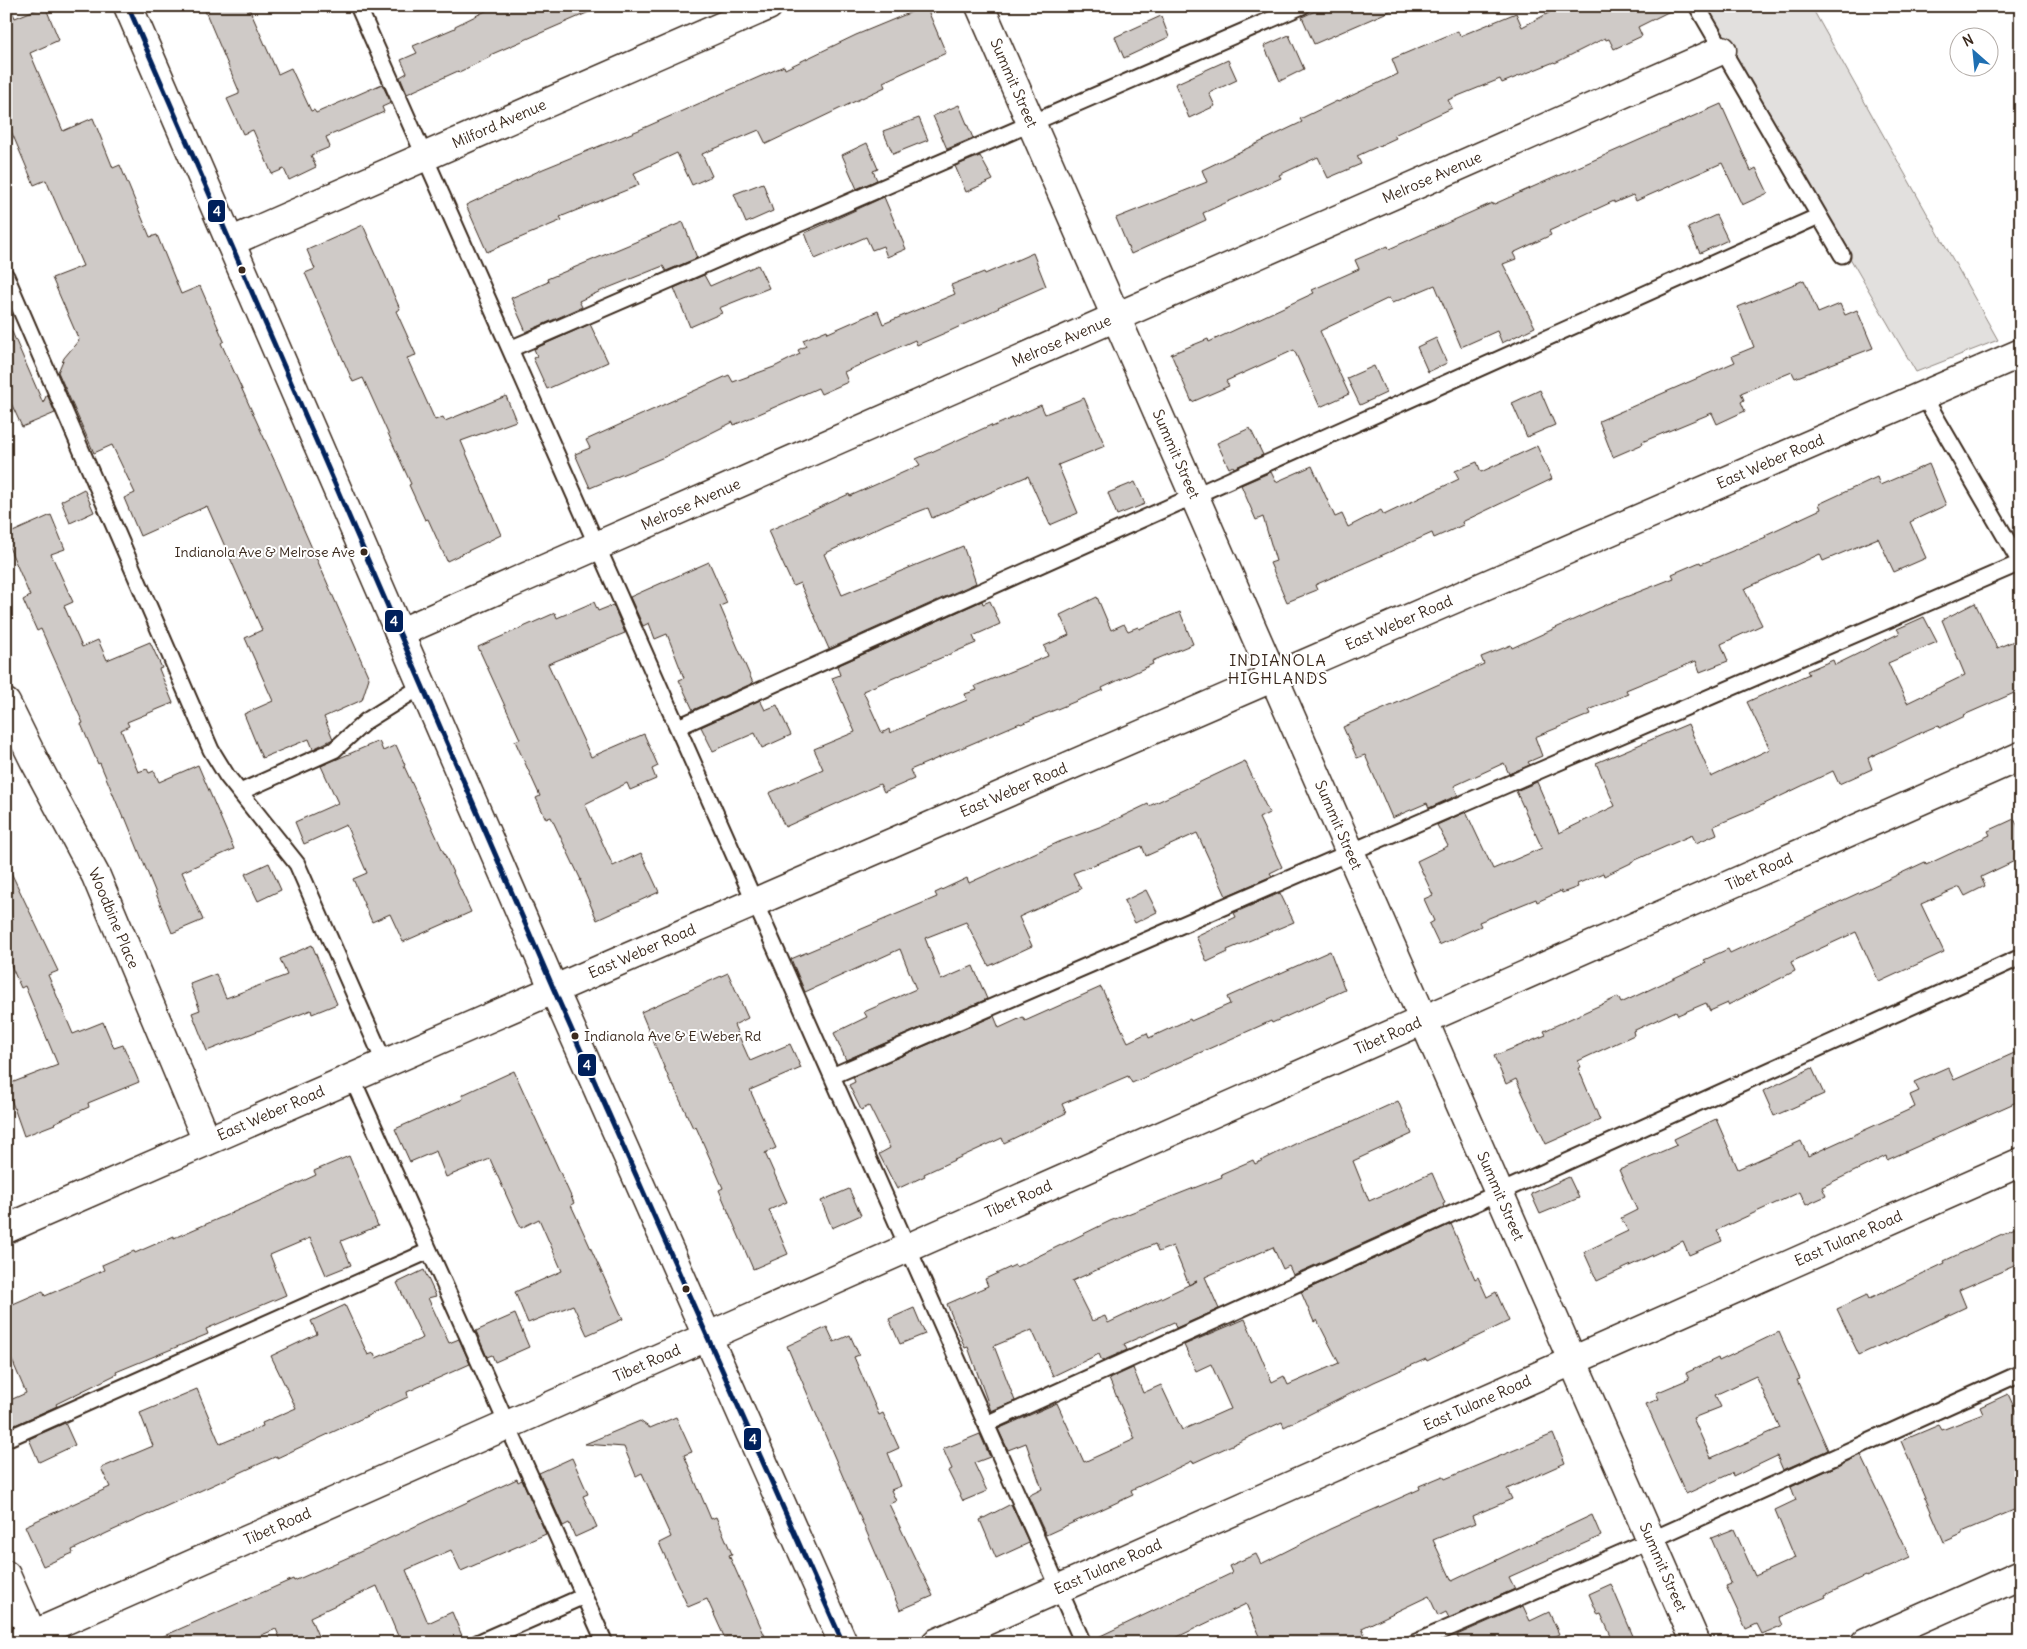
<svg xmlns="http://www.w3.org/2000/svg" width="2027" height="1649" font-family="Delius,sans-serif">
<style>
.green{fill:#e2e0de;stroke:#8e857e}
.building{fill:#cfcac7;stroke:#3b2a1e;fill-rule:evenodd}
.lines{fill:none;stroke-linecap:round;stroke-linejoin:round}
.lane-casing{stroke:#3b2a1e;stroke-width:19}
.street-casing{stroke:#3b2a1e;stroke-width:31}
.secondary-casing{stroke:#3b2a1e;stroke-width:31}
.primary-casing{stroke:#3b2a1e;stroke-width:31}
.lane{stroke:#fff;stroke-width:15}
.street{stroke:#fff;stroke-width:28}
.secondary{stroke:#fff;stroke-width:28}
.primary{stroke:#fff;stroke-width:28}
.bus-1-casing{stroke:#fff;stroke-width:9}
.bus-1{stroke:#00205b;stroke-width:5}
.bus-dot{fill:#3b2a1e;stroke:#fff;stroke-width:2}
.labels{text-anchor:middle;stroke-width:4;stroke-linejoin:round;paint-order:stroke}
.bus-label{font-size:14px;fill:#3b2a1e;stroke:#fff;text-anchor:end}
.street-label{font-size:15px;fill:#3b2a1e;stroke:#fff}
.neighbourhood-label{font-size:16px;letter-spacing:1px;fill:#3b2a1e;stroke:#fff}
.line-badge{stroke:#fff;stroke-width:2}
.badge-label{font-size:14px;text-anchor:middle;font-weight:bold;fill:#fff}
</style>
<rect width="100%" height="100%" fill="#fff"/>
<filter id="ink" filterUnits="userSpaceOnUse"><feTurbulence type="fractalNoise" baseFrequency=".02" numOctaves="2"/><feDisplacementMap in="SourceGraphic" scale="10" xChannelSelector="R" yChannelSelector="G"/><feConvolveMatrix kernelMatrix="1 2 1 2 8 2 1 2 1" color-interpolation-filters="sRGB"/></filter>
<g filter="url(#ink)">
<!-- green -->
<path class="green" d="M1704 6H1811L1998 340 1916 372Z"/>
<!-- building -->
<path class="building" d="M6 6H10L15 18 45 6 59 40 30 53 63 131 93 118 113 168 120 165 150 237 157 235 181 294 200 286 224 341 221 343 280 473 304 530 369 678 362 700 324 717 333 739 313 749 309 739 262 758 244 714 273 701 245 638 262 630 207 506 140 536 124 498 135 493 112 445 94 453 58 372 64 358 79 340 52 278 83 266 46 180 34 185 6 119Z
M203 6H248L278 74 291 68 311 111 314 110 316 113 382 84 391 103 382 107 384 112 326 137 330 147 311 155 316 167 289 180 284 169 272 174 253 130 243 134 227 99 239 94V91Z
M496 6H603L490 55V57L459 72 458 71 407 94 400 77 407 73 401 60 417 53 413 46 455 28V26Z
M926 6 946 53 883 82 885 87 766 144 759 130 702 154 712 176 692 185 677 153 634 173 639 185 560 217 562 220 487 252 466 205 543 169 639 130 784 66 785 69 856 35Z
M1326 6H1398L1399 7 1314 44 1302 17Z
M1562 6H1573L1576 12 1592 6H1680L1638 27 1642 36 1614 49 1609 39 1606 40 1605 38 1555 63 1554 62 1502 83 1500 79 1448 100 1452 108 1394 135 1396 138 1357 156 1361 164 1328 178 1318 157 1279 175 1281 178 1203 213 1206 220 1131 254 1116 218 1207 182 1202 170 1302 122 1300 119 1337 101 1338 102 1398 74 1392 59 1458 31 1460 36 1516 13 1522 27Z
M1161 16 1169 37 1124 58 1115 37Z
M1289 35 1304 69 1280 81 1264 46Z
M1228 60 1237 80 1209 93 1215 106 1189 118 1175 84Z
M1721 104 1751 171 1756 168 1768 193 1742 205 1722 163 1636 201 1633 195 1614 203V201L1549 231 1551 235 1513 253 1516 259 1503 264 1535 327 1502 343 1497 331 1461 347 1435 285 1392 303 1389 298 1320 331 1349 394 1320 407 1294 350 1226 381 1229 386 1192 402 1171 354 1208 339 1209 342 1314 293 1312 290 1359 269 1355 260 1388 246 1389 249 1492 203V205Z
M959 105 973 138 947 149 933 116Z
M919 118 928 140 893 154 883 131Z
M867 143 878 169 873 171 877 180 857 189 842 155Z
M980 156 993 180 966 192 955 166Z
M763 183 773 211 746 223 734 194Z
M884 197 906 249 887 257 883 246 872 250 866 237 815 259 805 233Z
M1716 215 1728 240 1700 253 1688 228Z
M683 222 697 258 666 271 663 266 603 290 579 301 582 307 526 332 511 298 548 282 547 279Z
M363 225 400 309 396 311 416 355 407 358 435 420 443 417 445 421 506 396 516 421 461 441 501 535 447 561 428 519 425 520 409 485 411 484 363 378 353 382 305 273 315 269 307 250Z
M1033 253 1046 286 998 307 999 308 952 330 917 345 915 340 844 372 848 382 821 394 818 388 734 425 733 422 669 454V455L590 488 575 454 590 448 586 440 729 375 733 382 774 367 800 354 798 350 806 346 803 340 827 330 828 333 878 311 883 324 955 294 951 285 984 272 985 274Z
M758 265 769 288 719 308 722 313 690 327 674 288 704 275 710 286Z
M1804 280 1818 313 1840 304 1845 315 1857 310 1873 348 1795 378 1792 372 1741 393 1744 400 1741 402 1745 411 1717 424 1712 413 1642 442 1643 444 1613 457 1599 421 1735 362 1732 356 1754 347 1738 307Z
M6 318 43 403 47 394 55 413 22 427 6 392Z
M590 324 608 362 547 389 533 358 537 356 534 349Z
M1436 338 1447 363 1428 372 1417 347Z
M1374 366 1386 393 1360 405 1347 378Z
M1540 390 1555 425 1527 437 1512 403Z
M1084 398 1105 446 1058 465 1078 513 1050 525 1028 476 932 518 928 508 886 524 824 554 842 595 963 546 976 583 829 649 800 583 793 586 768 531 849 494 850 496 920 465 916 459 991 425 992 427 1041 405 1045 414Z
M1250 428 1263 455 1234 468 1233 466 1229 468 1217 443Z
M1537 446 1552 479 1462 522 1463 525 1434 538 1432 533 1315 585 1317 590 1287 602 1270 563 1276 561 1263 517 1256 520 1241 485 1271 472 1276 482 1312 466 1335 517 1342 514 1348 527 1381 510 1384 515 1459 479 1455 471 1477 462 1481 472Z
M1929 464 1946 505 1910 522 1926 558 1894 572 1878 538 1823 561 1820 554 1744 589 1762 625 1721 644 1728 661 1700 672 1696 661 1626 690 1628 694 1589 710 1591 714 1535 737 1542 756 1528 762 1530 765 1509 774 1504 763 1454 786 1458 795 1429 808 1427 803 1392 818 1365 755 1357 758 1343 727 1484 664 1481 657 1511 645 1512 648 1608 604 1674 578 1672 574 1700 562 1701 564 1766 537 1765 535 1821 509 1819 504 1877 477 1880 485Z
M1135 482 1145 504 1117 515 1108 493Z
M84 489 94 512 70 523 61 501Z
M51 515 65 549 51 554 73 602 64 606 82 647 98 640 107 660 150 642 162 668 159 669 173 703 127 722 129 726 121 730 138 772 147 769 149 773 154 771 159 782 198 765 234 849 182 872 203 920 172 933 125 817 123 818 100 763 98 764 81 724 83 723 41 629 37 631 23 600 30 596 6 540V535Z
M709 562 727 603 720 606 753 683 693 710 679 680 684 678 667 634 655 639 649 623 643 626 630 597Z
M1097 597 1111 630 1124 624 1128 631 1138 627 1139 629 1180 612 1193 644 1152 661 1153 664 1102 688 1103 690 1021 724 1020 723 910 770 914 779 884 792 880 784 785 827 769 793 823 769 814 749 855 732 832 678 840 675 837 666 982 601 983 604 990 601 1000 624 973 636 976 643 863 691 882 733 889 729 890 733 967 700 965 694 977 690 975 686 1048 656 1044 646 1069 635 1060 615Z
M594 602 598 611 613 605 625 633 548 664 591 757 644 734 658 766 652 769 656 779 630 790 627 783 585 804 613 866 641 853 659 892 597 920 580 880H581L551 817 546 819 536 798 540 796 515 741 520 739 478 647 555 613 557 618Z
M1975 603 1997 648 2021 638V690L1964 715 1965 716 1940 728 1939 725 1927 730 1868 758 1872 769 1839 784 1833 771 1754 809 1714 826 1717 834 1696 843 1692 835 1631 862V863L1604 876 1603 873 1577 884 1578 887 1562 893 1561 891 1537 902 1536 899 1479 922 1481 926 1439 945 1429 924 1434 921 1424 899 1433 895 1417 861 1448 846 1437 825 1466 812 1493 869 1542 848 1516 791 1537 782 1559 833 1615 806 1596 763 1688 724 1711 777 1770 749 1747 702 1809 674 1807 671 1833 660 1835 665 1900 633 1897 629 1924 617 1937 642 1888 663 1907 703 1965 675 1942 620Z
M760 700 765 710 777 705 791 735 762 748 755 733 713 751 701 727Z
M379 741 383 751 396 745 405 765 404 766 471 912 403 942 390 914 372 922 353 879 367 873 346 825 304 844 295 822 338 803 321 766Z
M1245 761 1269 813 1259 818 1282 867 1270 873 1272 876 1226 896 1197 833 1146 856 1142 846 1073 873 1081 889 1019 917 1032 946 989 966 966 922 925 938 941 980 973 966 987 999 846 1060 834 1033 867 1017 864 1012 916 989 900 949 805 992 791 959 937 897 935 893 967 878 969 883 1059 842 1102 826 1148 804 1149 806Z
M2014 819 2021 832V858L1981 877 1985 886 1965 896 1960 887 1921 904 1944 952 1879 982 1856 932 1791 962 1795 971 1728 1005V1003L1710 1011 1706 1003 1678 1015 1676 1011 1633 1031 1634 1035 1578 1061 1581 1067 1578 1068 1600 1120 1546 1144 1516 1079 1506 1084 1494 1056 1546 1035 1544 1031 1574 1017 1618 997 1621 1003 1706 963 1704 960 1728 949 1730 953 1925 862 1926 865 1990 835 1988 831Z
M6 862 58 971 48 975 73 1034 103 1022 114 1048 123 1045 139 1082 88 1103 89 1107 54 1123 55 1124 24 1136 6 1085 58 1065 25 986 21 988 6 954Z
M269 863 281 890 258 901 245 874Z
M1146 890 1157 912 1135 923 1124 901Z
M1280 893 1294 922 1227 950 1228 952 1207 962 1196 936 1236 917 1234 913Z
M312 945 337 1004 312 1014 311 1010 207 1051 192 1013 200 1010 190 984 216 974 226 998 287 975 280 959Z
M1330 951 1345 990 1272 1023 1271 1021 1132 1083 1128 1076 1062 1104 1066 1113 1004 1143 1002 1138 924 1174 925 1176 897 1189 879 1154 890 1148 869 1106 861 1110 849 1085 855 1082 853 1077 994 1016 999 1028 1023 1017 1025 1021 1101 987 1128 1042 1147 1033 1149 1038 1190 1019 1191 1021 1230 1004 1227 997Z
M728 973 748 1018 734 1025 750 1061 790 1044 801 1068 750 1090 776 1148 765 1153 787 1202 769 1210 788 1254 753 1269 719 1190 723 1188 696 1127 693 1128 673 1085 672 1086 641 1012Z
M2021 1050V1100L1887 1160 1886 1156 1822 1187 1826 1196 1806 1205 1800 1192 1717 1230 1722 1241 1689 1255 1683 1241 1597 1281 1584 1252 1628 1231 1621 1218 1637 1210 1619 1170 1677 1145 1674 1139 1716 1119 1738 1169 1801 1141 1808 1156 1915 1107 1910 1095 1919 1091 1914 1082 1948 1067 1954 1080Z
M1812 1068 1824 1094 1774 1116 1763 1091Z
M514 1071 574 1203 571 1205 623 1319 587 1335 573 1305 528 1323 515 1292 562 1271 539 1219 521 1228 490 1159 446 1177 436 1151 410 1162 395 1129 463 1099 462 1095Z
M1398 1101 1412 1134 1353 1161 1369 1201 1432 1173 1445 1203 1443 1204 1444 1207 1293 1275 1289 1266 1283 1269 1273 1247 1205 1277 1219 1309 1176 1328 1174 1322 1152 1332 1124 1344 1127 1350 1102 1361 1099 1354 1053 1376 1032 1330 994 1346 1015 1401 991 1411 968 1347 965 1348 947 1304 988 1286 985 1279 1015 1265 1016 1267 1110 1221 1222 1177 1221 1174 1253 1160 1255 1164 1303 1140 1352 1122ZM1155 1244 1158 1252 1173 1246 1189 1285 1197 1281 1108 1323 1105 1316 1092 1321 1072 1281Z
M349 1156 378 1226 341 1241 351 1265 326 1275 310 1238 270 1255 286 1295 206 1329 208 1334 116 1372 117 1374 56 1404 57 1406 6 1429V1402L26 1393 6 1346V1307L43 1291 45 1296 104 1270 102 1265 134 1251 135 1253 174 1236V1238L273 1195 316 1175 314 1171Z
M1569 1177 1579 1198 1540 1214 1531 1194Z
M849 1189 861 1215 832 1228 821 1201Z
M1451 1224 1475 1279 1478 1277 1487 1297 1496 1292 1509 1321 1427 1361 1426 1359 1374 1382 1284 1427 1282 1422 1193 1463 1192 1461 1131 1490 1133 1495 1046 1535 1028 1496 1042 1489 1026 1443 1008 1450 998 1429 1057 1403 1084 1462 1135 1439 1109 1379 1133 1368 1143 1393 1161 1385 1182 1430 1227 1410 1231 1409 1211 1364 1196 1371 1184 1345 1245 1319 1272 1382 1284 1376 1288 1385 1339 1363 1317 1320 1314 1322 1301 1292Z
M2015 1228 2021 1242V1263L1959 1290 1966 1307 1885 1345V1343L1859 1355 1837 1309 1867 1295 1869 1299 1945 1263 1944 1261Z
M424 1270 436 1296 428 1298 449 1343 459 1339 470 1364 407 1392 408 1397 277 1458V1456L107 1533 72 1550 73 1553 43 1566 25 1526 110 1487 101 1468 153 1446 140 1413 197 1389 220 1444 263 1426 262 1423 296 1408 271 1356 317 1334 311 1321 345 1305 368 1355 374 1353 376 1358 423 1338 397 1283Z
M914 1308 925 1334 900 1344 889 1319Z
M515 1314 529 1347 495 1362 492 1355 487 1357 476 1331Z
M827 1327 834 1342 850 1335 859 1355 854 1357 879 1415 883 1413 899 1448 888 1453 901 1486 891 1490 896 1501 889 1504 933 1596 900 1610 787 1346Z
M1779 1332 1800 1379 1797 1380 1828 1450 1783 1470 1777 1456 1733 1477 1732 1473 1686 1494 1646 1404 1659 1399 1656 1393 1689 1379 1686 1373 1718 1358 1719 1361ZM1756 1376 1780 1428 1711 1458 1693 1418 1721 1407 1715 1395Z
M2008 1394 2021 1422V1507L1962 1532V1534L1944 1542 1901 1441 1939 1425 1942 1430 1983 1414 1980 1407Z
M676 1417 692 1452 684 1455 711 1519 716 1517 732 1554 729 1555 768 1643H727L707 1599 688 1607 659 1543 671 1537 642 1473 636 1476 624 1447 585 1444 640 1421 650 1428Z
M65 1423 75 1445 39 1462 29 1439Z
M980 1434 990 1457 974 1463 987 1491 963 1501 948 1471 952 1469 943 1449Z
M1553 1434 1565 1463 1507 1489 1512 1499 1472 1516 1475 1523 1433 1540 1452 1581 1592 1515 1601 1536 1509 1577 1515 1589 1449 1618 1446 1612 1438 1616 1429 1596 1362 1628 1368 1643H1263L1246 1604 1165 1643H1092V1640L1232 1573 1229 1566 1256 1554 1261 1564 1330 1529 1420 1489 1419 1486 1443 1476 1445 1479Z
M1861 1455 1910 1557 1866 1577V1576L1825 1595 1826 1597 1779 1617 1783 1625 1762 1634 1757 1624 1746 1629 1726 1586 1731 1584 1711 1538 1734 1529 1755 1576 1795 1558 1775 1510 1796 1500 1791 1487Z
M572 1458 588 1494 583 1496 597 1527 575 1537 569 1523 563 1526 539 1473Z
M517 1479 518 1482 522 1480 546 1534 461 1571 451 1550 406 1570 428 1623 452 1612 465 1643H381L398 1636 377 1586 310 1617 321 1643H282L276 1629 243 1643H148L293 1579 294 1581 349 1557Z
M1011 1504 1029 1543 996 1558 980 1520Z
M1611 1584 1636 1643H1614L1601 1614 1598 1615 1589 1594Z
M1523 1606 1530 1621 1549 1612 1559 1634 1541 1643H1460L1457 1635Z"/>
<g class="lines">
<!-- lane casing -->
<g class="lane-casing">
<path id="lane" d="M358 6 1083 1643
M1697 6 1842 255
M6 276 211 750 227 776 297 864 385 1064
M510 349 1302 6
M1923 395 2021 564
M678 727 1819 216
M240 792 334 750 366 721 422 686
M832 1076 2020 563
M352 1078 605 1643
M986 1424 2021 957
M6 1439 429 1251
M477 1643 584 1596
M1414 1643 1651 1540 2021 1373"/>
</g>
<!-- street casing -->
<g class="street-casing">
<g id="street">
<path id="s1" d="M980 6 1696 1643"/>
<path id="s2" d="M230 242 768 6"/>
<path id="s3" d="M399 633 1722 50"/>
<path id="s4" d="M6 703 34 760 96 876 207 1141"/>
<path d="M6 1575 36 1643"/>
<path id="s5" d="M14 1643 2021 756"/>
<path id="s6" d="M936 1643 2021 1162"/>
<path d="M1866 1643 2021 1574"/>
</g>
</g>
<!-- secondary casing -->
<g class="secondary-casing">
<g id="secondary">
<path id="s7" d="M6 1229 601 969 2021 353"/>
</g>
</g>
<!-- primary casing -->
<g class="primary-casing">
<path id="primary" d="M128 6 554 990 843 1643"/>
</g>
<!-- lane -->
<use href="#lane" class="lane"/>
<!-- street -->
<use href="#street" class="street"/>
<!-- secondary -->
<use href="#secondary" class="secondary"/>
<!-- primary -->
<use href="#primary" class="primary"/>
<!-- bus-1 casing -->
<g class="bus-1-casing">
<path id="bus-1" d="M128 6 554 990 843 1643"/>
</g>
<!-- bus-1 -->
<use href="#bus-1" class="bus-1"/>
</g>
</g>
<!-- markers -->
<g class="bus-dot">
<circle cx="242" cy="270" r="4.5"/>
<circle cx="364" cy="552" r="4.5"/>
<circle cx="575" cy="1036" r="4.5"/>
<circle cx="686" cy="1289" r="4.5"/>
</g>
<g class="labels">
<!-- bus labels -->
<g class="bus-label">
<text x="355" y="557">Indianola Ave &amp; Melrose Ave</text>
<text x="584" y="1041" text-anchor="start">Indianola Ave &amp; E Weber Rd</text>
</g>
<!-- street labels -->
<g class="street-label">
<text dy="5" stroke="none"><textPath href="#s1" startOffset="84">Summit Street</textPath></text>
<text dy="5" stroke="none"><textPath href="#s2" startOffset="294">Milford Avenue</textPath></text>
<text dy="5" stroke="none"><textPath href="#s3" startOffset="1129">Melrose Avenue</textPath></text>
<text dy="5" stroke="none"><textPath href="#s3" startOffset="724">Melrose Avenue</textPath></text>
<text dy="5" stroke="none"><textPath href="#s1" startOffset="489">Summit Street</textPath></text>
<text dy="5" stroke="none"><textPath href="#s7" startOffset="1924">East Weber Road</textPath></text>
<text dy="5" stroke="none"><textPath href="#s3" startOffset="319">Melrose Avenue</textPath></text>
<text dy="5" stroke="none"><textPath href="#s7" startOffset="1519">East Weber Road</textPath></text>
<text dy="5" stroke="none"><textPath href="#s7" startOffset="1099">East Weber Road</textPath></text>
<text dy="5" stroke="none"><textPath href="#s1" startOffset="894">Summit Street</textPath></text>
<text dy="5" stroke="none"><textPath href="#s5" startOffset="1908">Tibet Road</textPath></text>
<text dy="5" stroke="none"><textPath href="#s4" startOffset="241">Woodbine Place</textPath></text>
<text dy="5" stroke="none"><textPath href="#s7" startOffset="694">East Weber Road</textPath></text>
<text dy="5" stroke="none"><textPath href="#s5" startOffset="1502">Tibet Road</textPath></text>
<text dy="5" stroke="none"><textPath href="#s7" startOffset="289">East Weber Road</textPath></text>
<text dy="5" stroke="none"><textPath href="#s1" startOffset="1299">Summit Street</textPath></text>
<text dy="5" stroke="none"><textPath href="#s5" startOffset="1098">Tibet Road</textPath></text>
<text dy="5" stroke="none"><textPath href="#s6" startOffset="998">East Tulane Road</textPath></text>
<text dy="5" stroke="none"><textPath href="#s5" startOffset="692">Tibet Road</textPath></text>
<text dy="5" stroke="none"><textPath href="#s6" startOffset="592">East Tulane Road</textPath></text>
<text dy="5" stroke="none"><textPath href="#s5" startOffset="288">Tibet Road</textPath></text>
<text dy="5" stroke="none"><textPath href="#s6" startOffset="188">East Tulane Road</textPath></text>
<text dy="5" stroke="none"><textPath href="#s1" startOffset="1704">Summit Street</textPath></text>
</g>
<!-- neighbourhood labels -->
<g class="neighbourhood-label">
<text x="1278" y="666">INDIANOLA<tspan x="1278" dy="18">HIGHLANDS</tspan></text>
</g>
</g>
<g class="line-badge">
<rect x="207" y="199" width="19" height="24" rx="5" fill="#00205b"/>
<rect x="384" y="609" width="20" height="24" rx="5" fill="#00205b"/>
<rect x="577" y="1053" width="20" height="24" rx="5" fill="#00205b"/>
<rect x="743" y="1427" width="19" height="24" rx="5" fill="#00205b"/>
</g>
<g class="badge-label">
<text x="217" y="216">4</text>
<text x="394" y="626">4</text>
<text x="587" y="1070">4</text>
<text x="753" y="1444">4</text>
</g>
<!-- margin -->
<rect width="2027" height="1649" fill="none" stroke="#fff" stroke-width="25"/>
<rect x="12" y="12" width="2002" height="1624" fill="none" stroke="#3b2a1e" stroke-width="2" filter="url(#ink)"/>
<!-- north arrow -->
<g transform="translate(1974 52) rotate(333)"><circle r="24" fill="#ffffff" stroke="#b1aaa5"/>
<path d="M0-4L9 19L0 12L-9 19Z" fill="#1f6fb2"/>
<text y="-8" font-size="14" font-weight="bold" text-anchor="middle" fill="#3b2a1e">N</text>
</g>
</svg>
